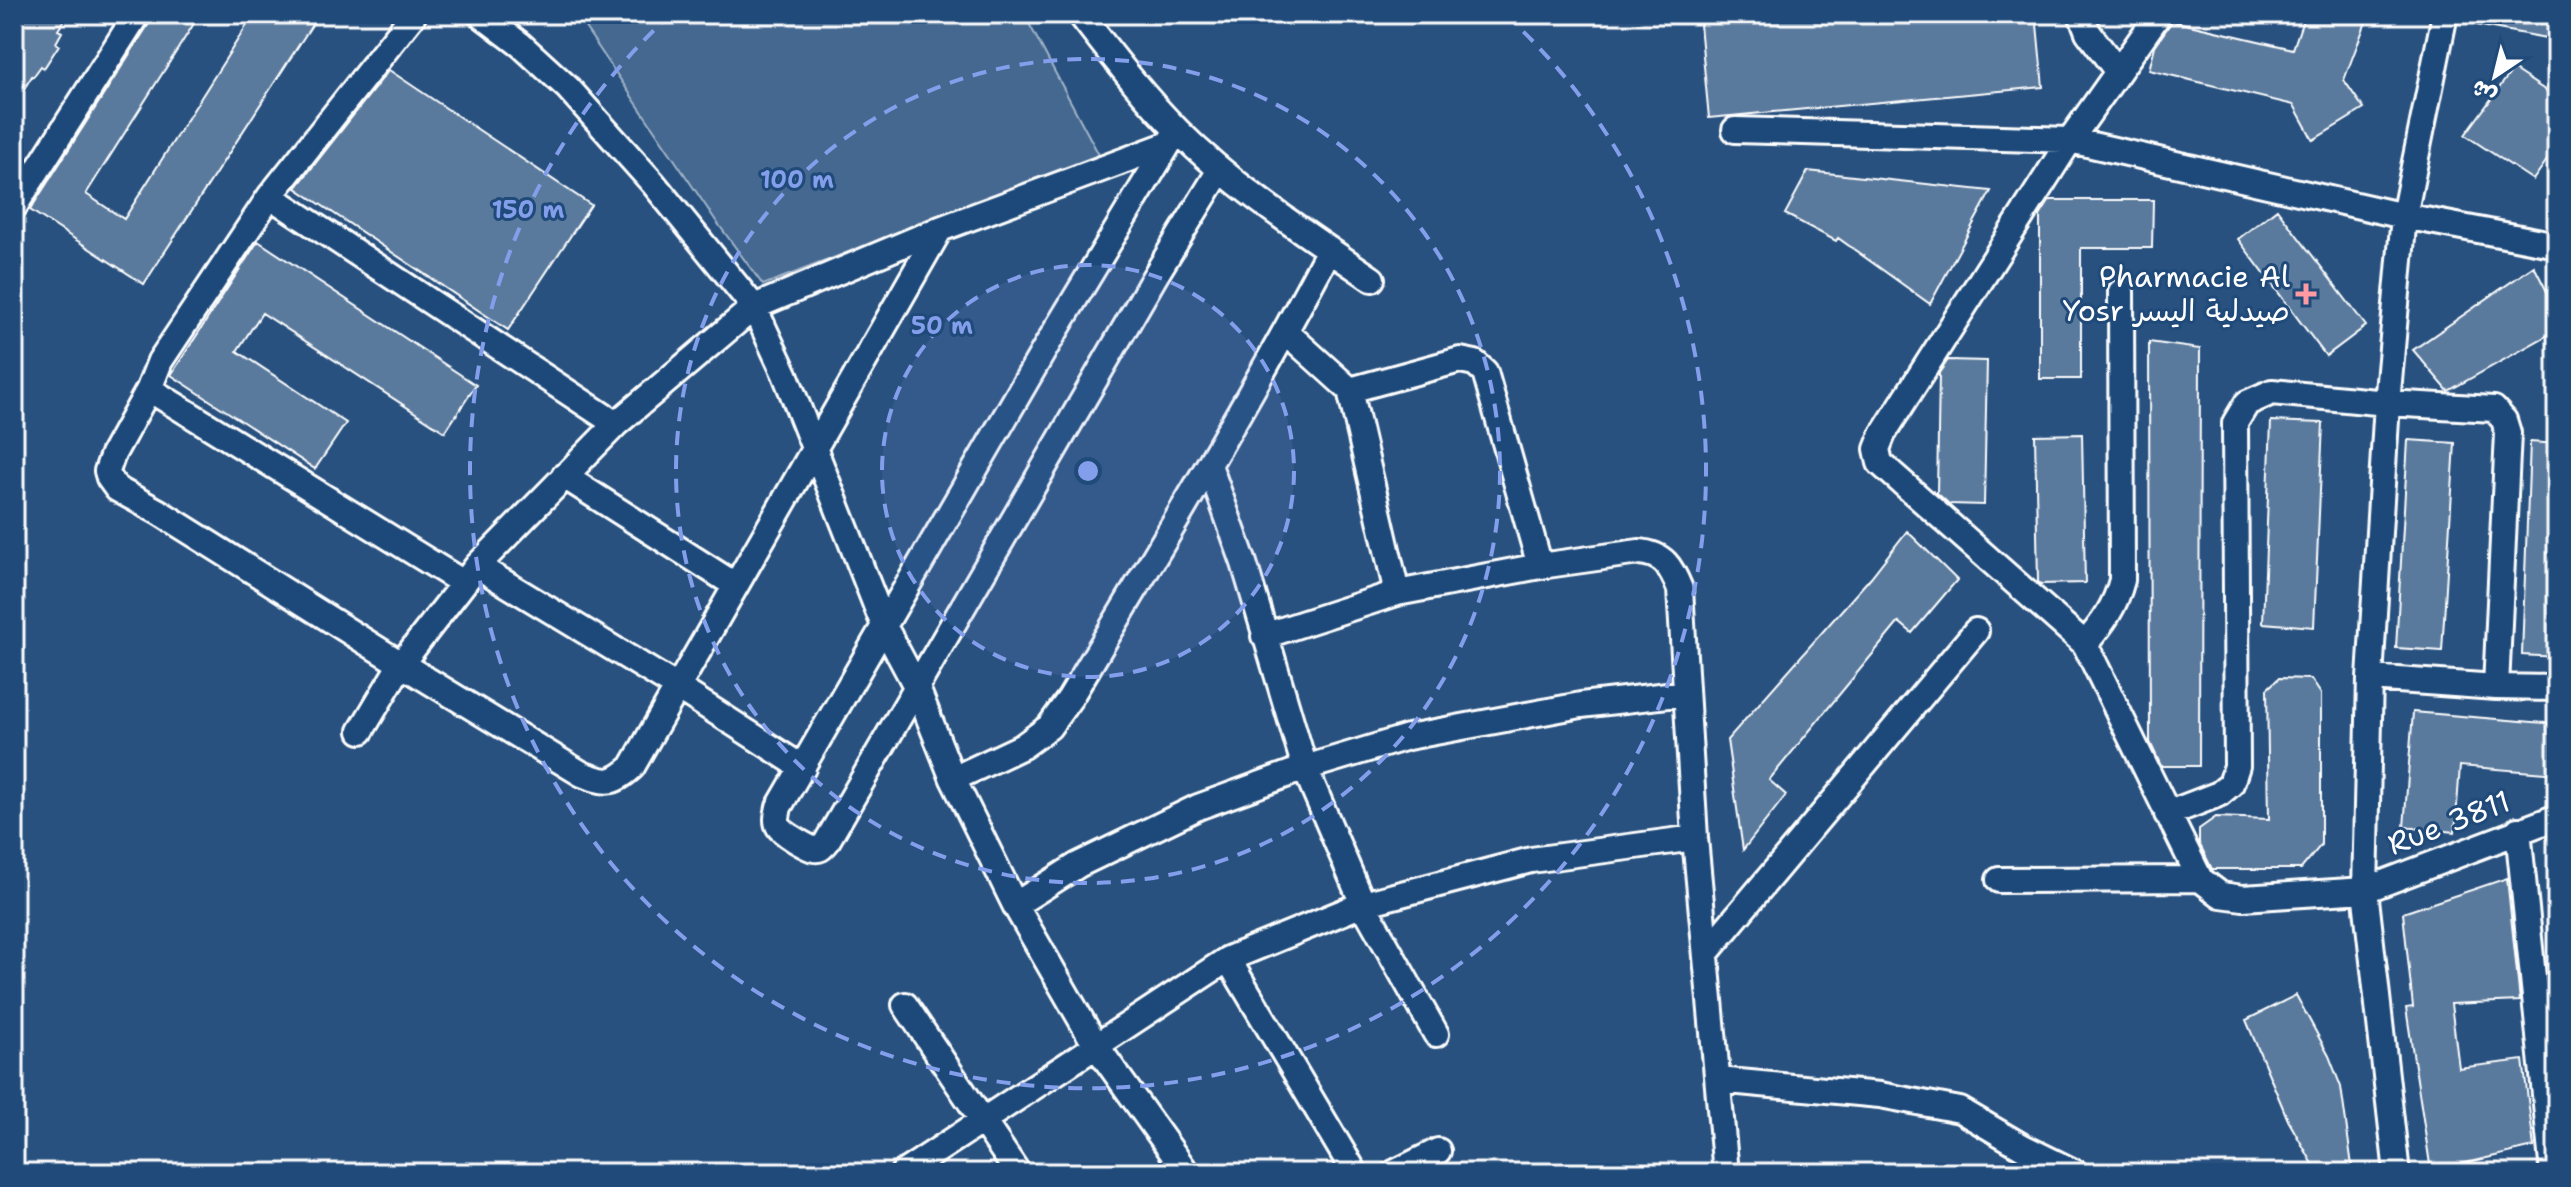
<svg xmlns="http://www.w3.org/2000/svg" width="2571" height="1187" font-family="'Shantell Sans','Playpen Sans Arabic',sans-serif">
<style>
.green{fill:#446890;stroke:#a2b4c8;stroke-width:2}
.building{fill:#5a7a9d;stroke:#fff;stroke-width:2}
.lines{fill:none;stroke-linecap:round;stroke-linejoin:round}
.minor-casing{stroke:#fff;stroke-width:30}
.minor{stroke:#1f4a7a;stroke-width:24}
.ring{fill:none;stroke:#839eea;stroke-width:4;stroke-dasharray:14 10}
.poi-dot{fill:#ff9aa2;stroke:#1f4a7a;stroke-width:3}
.labels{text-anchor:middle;stroke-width:6;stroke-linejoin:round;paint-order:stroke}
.poi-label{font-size:30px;fill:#fff;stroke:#1f4a7a;text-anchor:end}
.street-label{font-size:30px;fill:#fff;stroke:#1f4a7a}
.centre{fill:#839eea;stroke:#1f4a7a;stroke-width:4}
.ring-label{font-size:24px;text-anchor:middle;font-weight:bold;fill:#839eea;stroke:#1f4a7a;stroke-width:6;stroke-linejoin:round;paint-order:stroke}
</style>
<rect width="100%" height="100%" fill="#28517f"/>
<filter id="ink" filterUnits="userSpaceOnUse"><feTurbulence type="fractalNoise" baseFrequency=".0125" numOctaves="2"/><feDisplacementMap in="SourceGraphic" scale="16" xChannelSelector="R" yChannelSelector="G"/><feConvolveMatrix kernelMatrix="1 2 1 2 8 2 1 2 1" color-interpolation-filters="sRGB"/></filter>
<g filter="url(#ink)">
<!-- green -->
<path class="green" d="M576 14H1024L1099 155 763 285 716 221Z"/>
<!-- building -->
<path class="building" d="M14 14H68L58 30 62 32 56 43 59 45 44 68 41 66 33 77 32 76 14 105Z
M152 14H200L86 194 124 219 254 14H319L144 284 30 210 150 22Z
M1699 14H2036L2043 87 1709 118Z
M2305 14H2369L2344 80 2364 109 2313 140 2294 105 2149 70 2155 46 2172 21 2293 49Z
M2477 14H2557V40L2476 25Z
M2513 69 2557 98V146L2533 180 2465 135Z
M389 70 591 205 508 330 296 188Z
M1808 171 1991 191 1930 304 1838 238 1836 241 1785 214Z
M2050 200H2153L2152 248H2081V379H2040V216Z
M2277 209 2366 326 2326 356 2238 239Z
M258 241 476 385 445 432 262 313 237 351 346 423 315 469 171 375Z
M2534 266 2557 311V330L2448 391 2413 350Z
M2149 342 2200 349 2199 766H2161L2150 742Z
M1948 360 1987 361 1984 505 1949 504 1937 493 1939 373Z
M2271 421 2323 423 2314 627 2263 623Z
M2082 434 2085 583 2040 584 2038 582 2035 435Z
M2408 440 2455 443 2442 651 2396 648Z
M2530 442 2557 444V657L2522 655Z
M1907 531 1957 580 1912 633 1899 622 1769 780 1786 795 1743 850 1727 740 1871 577Z
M2279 678 2311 679 2321 694V845L2301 869H2212L2199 843V829L2216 817 2269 819 2267 689Z
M2413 712 2557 724V774L2460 766 2455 832 2404 827Z
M2507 878 2520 1001 2451 1004 2459 1068 2523 1060 2534 1147 2431 1171 2406 1008 2413 1007 2403 913Z
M2296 995 2329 1056 2341 1087 2353 1173H2318L2288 1120 2246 1020Z"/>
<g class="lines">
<!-- minor casing -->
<g class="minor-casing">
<path id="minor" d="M414 14 270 196 160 361 149 389 113 454 107 471 109 478 117 489 159 512 401 664 582 774C606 783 612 785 632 767L940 229
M480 14 521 45 568 88 653 183 754 307 785 374 885 628 917 688 953 779 1015 905 1095 1044 1187 1173
M1080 14C1111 54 1142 95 1178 131 1235 188 1305 233 1372 279
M2081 14 2088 32 2118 72
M2445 14 2404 216 2557 245
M1177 130 1047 345 779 807C778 813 775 821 779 827 782 833 808 848 814 849 821 850 822 847 826 843L1155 276 1220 170
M1735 130 2070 140 2159 14
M270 196 616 424
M14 207 137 14
M1286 332 1350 390
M149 389 462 582
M1209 465 1244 563 1305 768 1363 904 1436 1034
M564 476 735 585
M477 566 677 687 803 768
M1397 593 1350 390 1460 360 1475 363 1485 372 1540 566
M1264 636 1397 593 1540 566 1639 552C1664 554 1671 567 1680 589L1695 838 1726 1173
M2085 644C2103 623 2115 607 2122 580L2121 292
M2370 678 2496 687 2557 688
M361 731 401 664 477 566 616 424 754 307 940 229 1166 145
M953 779 1023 746 1049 727 1070 698C1159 549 1249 402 1329 250
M2167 814 2219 794 2231 784 2237 766 2235 423 2247 403 2272 392 2387 403 2494 409 2504 420 2508 433 2496 687
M2518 830 2553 1173
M1999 880 2200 879
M1015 905 1078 865 1198 807 1305 768 1408 737 1581 705 1685 693
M1706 953 1976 631
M1228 959 1355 1173
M905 1005 1018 1173
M1718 1080 1880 1095 1960 1110 2023 1147 2076 1173
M903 1173 1228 959 1363 904 1531 860 1695 838
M1394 1173 1438 1151
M2397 1173 2365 890 2370 678 2387 403 2404 216 2070 140 1883 434 1877 449 1880 463 2085 644 2200 879 2221 895 2243 898 2365 890 2557 817"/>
</g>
<!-- minor -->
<use href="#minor" class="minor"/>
</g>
</g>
<!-- distance rings -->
<circle cx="1088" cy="471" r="206" fill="#839eea" fill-opacity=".12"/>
<g class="ring">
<circle cx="1088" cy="471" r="206"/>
<circle cx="1088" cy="471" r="412"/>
<path d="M1506 15A618 618 0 1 1 670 15"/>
</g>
<!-- markers -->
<path class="poi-dot" d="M2302 282h8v8h8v8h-8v8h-8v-8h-8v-8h8z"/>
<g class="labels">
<!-- poi labels -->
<g class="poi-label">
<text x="2290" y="287">Pharmacie Al<tspan x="2290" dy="34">Yosr صيدلية اليسر</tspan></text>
</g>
<!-- street labels -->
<g class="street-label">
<text transform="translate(2449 823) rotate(-21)" y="10">Rue 3811</text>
</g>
</g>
<circle cx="1088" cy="471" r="12" class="centre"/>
<g class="ring-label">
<text x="797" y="188">100 m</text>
<text x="528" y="218">150 m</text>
<text x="942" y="334">50 m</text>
</g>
<!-- margin -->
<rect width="2571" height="1187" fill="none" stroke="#1f4a7a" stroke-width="48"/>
<rect x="24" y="24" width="2523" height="1139" fill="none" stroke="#fff" stroke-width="3" filter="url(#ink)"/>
<!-- north arrow -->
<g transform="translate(2495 76) rotate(215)" stroke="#1f4a7a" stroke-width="6" paint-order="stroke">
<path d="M0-6L14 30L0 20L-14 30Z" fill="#ffffff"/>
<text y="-12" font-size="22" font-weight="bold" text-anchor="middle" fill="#ffffff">ش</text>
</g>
</svg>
